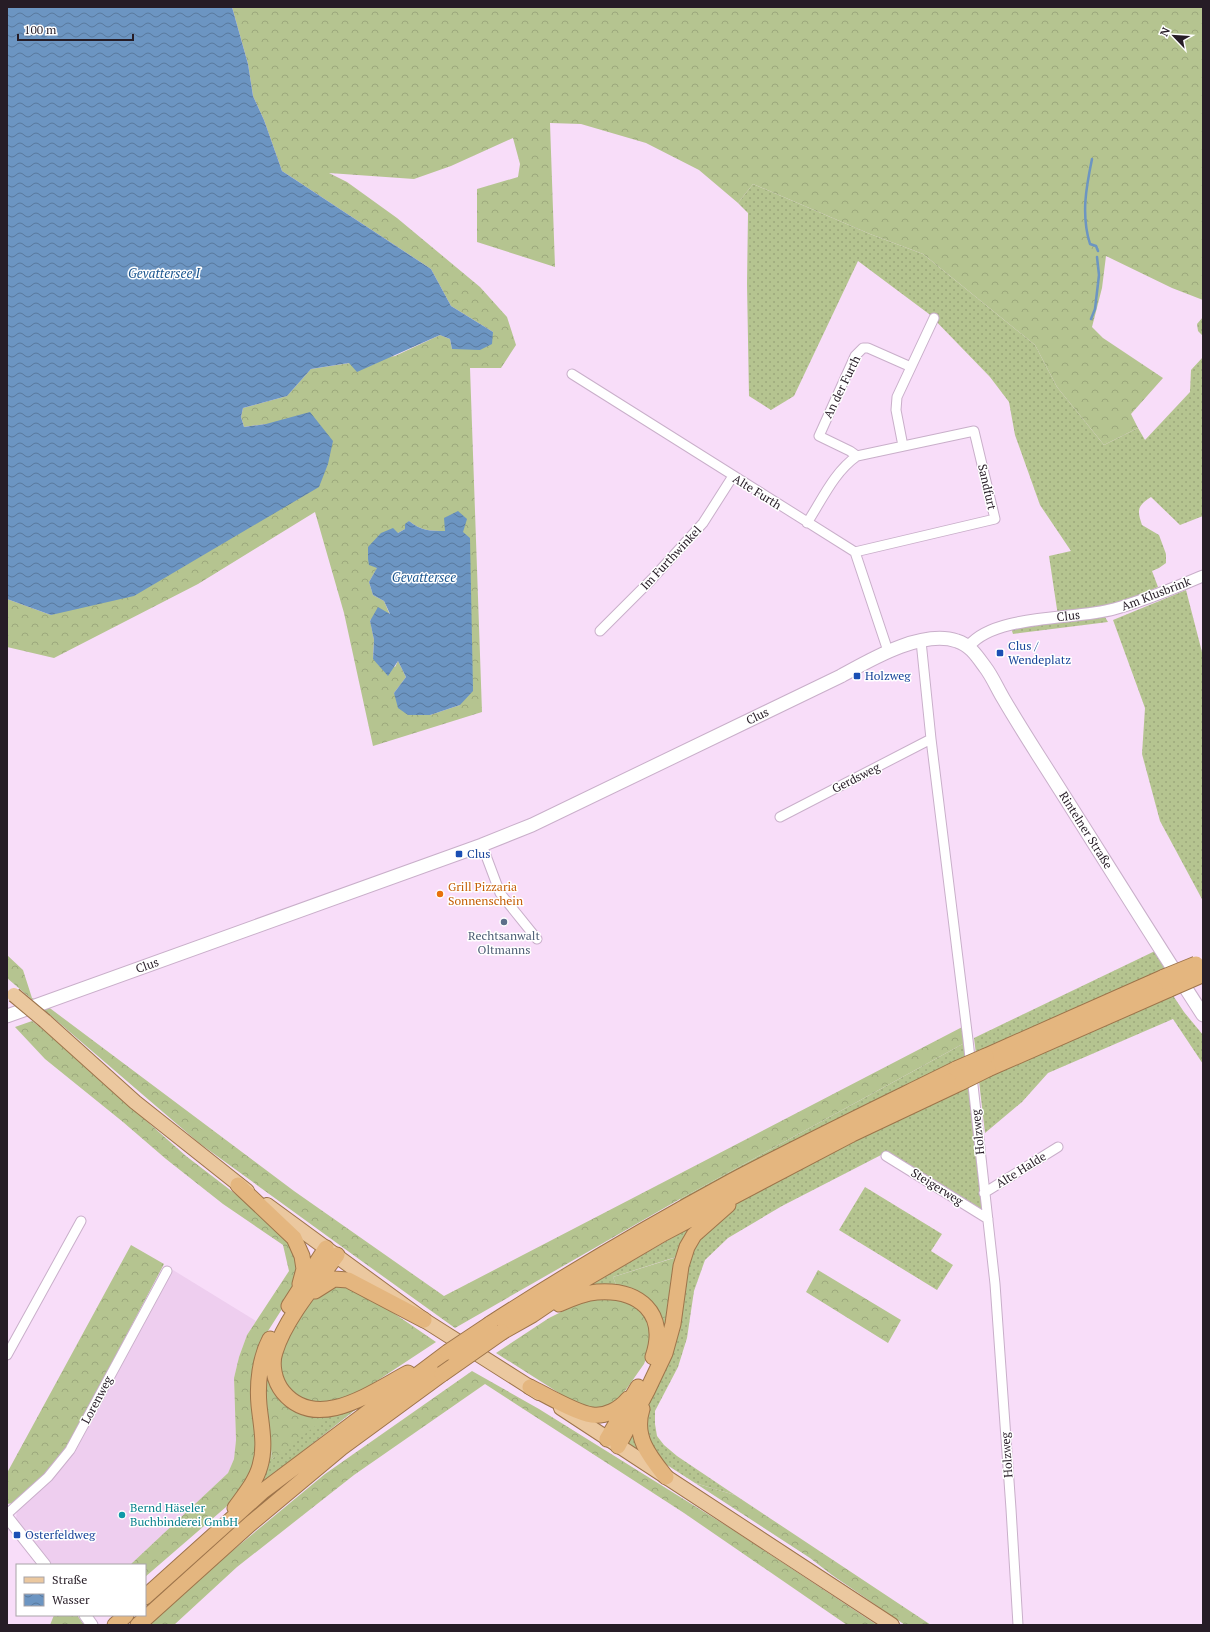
<svg xmlns="http://www.w3.org/2000/svg" width="1210" height="1632" font-family="'PT Serif',serif">
<style>
.built{fill:#eeceef}
.grass{fill:url(#grass-dots)}
.forest{fill:url(#forest-crowns);fill-rule:evenodd}
.water{fill:url(#water-waves)}
.lines{fill:none;stroke-linecap:round;stroke-linejoin:round}
.stream{stroke:#6c95c2;stroke-width:2.5}
.minor-casing{stroke:#c9afca;stroke-width:11}
.tertiary-casing{stroke:#c9afca;stroke-width:13}
.secondary-casing{stroke:#c9afca;stroke-width:15}
.primary-casing{stroke:#9d744b;stroke-width:16}
.trunk-casing{stroke:#9d744b;stroke-width:17}
.minor{stroke:#fff;stroke-width:9}
.tertiary{stroke:#fff;stroke-width:11}
.secondary{stroke:#fff;stroke-width:13}
.primary{stroke:#ebc89f;stroke-width:14}
.trunk{stroke:#e4b67f;stroke-width:15}
.primary-bridge-casing{stroke:#9d744b;stroke-width:16;stroke-linecap:butt}
.trunk-bridge-casing{stroke:#9d744b;stroke-width:17;stroke-linecap:butt}
.primary-bridge{stroke:#ebc89f;stroke-width:14}
.trunk-bridge{stroke:#e4b67f;stroke-width:15}
.transit-dot{fill:#1a4fb4;stroke:#fff;stroke-width:1.5}
.food-dot{fill:#e8710a;stroke:#fff;stroke-width:1.5}
.service-dot{fill:#5c6f8a;stroke:#fff;stroke-width:1.5}
.culture-dot{fill:#0f9aa8;stroke:#fff;stroke-width:1.5}
.labels{text-anchor:middle;stroke-width:3;stroke-linejoin:round;paint-order:stroke}
.street-label{font-size:12px;fill:#261c26;stroke:#fff}
.transit-label{font-size:12px;fill:#164399;stroke:#fff;text-anchor:start}
.food-label{font-size:12px;fill:#c56008;stroke:#fff;text-anchor:start}
.service-label{font-size:12px;fill:#4e5e75;stroke:#fff}
.culture-label{font-size:12px;fill:#0d838f;stroke:#fff;text-anchor:start}
.water-label{font-size:13px;font-style:italic;fill:#1c5790;stroke:#fff}
</style>
<defs>
<pattern id="grass-dots" width="8" height="8" patternUnits="userSpaceOnUse"><rect width="8" height="8" fill="#b5c490"/><path d="M2 2h.1M6 6h.1" fill="none" stroke="#9ca87c" stroke-width="1.8" stroke-linecap="round"/></pattern>
<pattern id="forest-crowns" width="20" height="18" patternUnits="userSpaceOnUse"><rect width="20" height="18" fill="#b5c490"/><path d="M2 6a3 3 0 1 1 6 0M12 15a3 3 0 1 1 6 0" fill="none" stroke="#9ca87c"/></pattern>
<pattern id="water-waves" width="16" height="10" patternUnits="userSpaceOnUse"><rect width="16" height="10" fill="#6c95c2"/><path d="M0 5q4-4 8 0t8 0" fill="none" stroke="#59799d"/></pattern>
</defs>
<rect width="100%" height="100%" fill="#f8ddf9"/>
<!-- built -->
<path class="built" d="M173 1270 256 1321 247 1335 239 1357 234 1378 236 1440 234 1459 228 1473 130 1565H53L16 1520 17 1508 73 1452Z"/>
<!-- grass -->
<path class="grass" d="M753 184 870 234 923 254 1035 345 1057 387 1104 445 1138 428 1145 440 1190 392 1191 370 1203 357V516L1180 525 1151 497C1137 506 1137 510 1142 525L1159 535 1166 554V563L1159 568 1152 571 1158 587 1102 612 1108 622 1013 634 1010 625 1058 616 1049 556 1071 551 1040 505 1015 435 1009 402 990 377 929 314 858 261 794 396 771 410 749 396 747 284 748 213 738 203Z
M1203 317V336L1198 331 1197 324Z
M1186 590 1203 656V901L1160 821 1142 754 1145 708 1113 620Z
M1155 951 1165 969 976 1054 974 1038Z
M1172 994 1184 1012 1203 1035V1064L1173 1019 1048 1073 1022 1102 985 1133 979 1081Z
M970 1040 988 1218 883 1154 782 1206 728 1238 705 1260 694 1291 687 1338 678 1367 655 1411V1424L657 1436 664 1445 677 1456 735 1495 695 1483 667 1465 653 1451 645 1438 644 1413 663 1340 671 1280 676 1257 613 1277 617 1287 582 1290 694 1225 680 1199Z
M865 1187 942 1234 931 1251 953 1265 937 1290 839 1230Z
M364 1403 256 1488 269 1433 272 1459 322 1416Z
M635 1422 647 1457 623 1443Z"/>
<!-- forest -->
<path class="forest" d="M232 7H1203V300L1172 288 1106 256 1102 288 1092 327 1103 338 1163 378 1131 414 1138 428 1104 445 1057 387 1035 345 923 254 870 234 753 184 738 203 699 170 646 143 581 124 550 123 555 267 477 242V189L518 177 520 164 513 138 451 166 414 179 329 173 347 182 397 218 480 287 507 317 516 345 501 368H470L482 712 373 746 344 613 315 512 198 584 54 658 7 647V599L51 615 266 424 244 427 241 417 243 408 287 396 311 369 395 356 440 335 450 339 452 349 459 348 493 332 451 306 431 269 282 171 264 120 253 96 248 64ZM409 521C421 531 430 531 445 531L460 705 430 715H408L394 693 406 677 398 661 395 667 373 658 374 640 370 620 390 615 384 601 373 595 369 582 398 533 405 529Z
M7 955 23 970 32 998 43 1003 294 1191 444 1296 968 1024 970 1040 680 1199 455 1328 363 1262 199 1143 7 978Z
M32 1021 46 1032 186 1156 281 1229 300 1263 296 1287 268 1331 258 1354 257 1445 255 1460 248 1479 226 1507 145 1577V1565H130L228 1473 234 1459 236 1440 234 1378 239 1357 247 1335 289 1271 283 1245 223 1204 166 1159 123 1122 45 1059 15 1027Z
M131 1245 164 1264 67 1448 44 1475 13 1503 7 1504V1473Z
M677 1257 671 1280 663 1340 661 1327 617 1287 613 1277Z
M818 1270 901 1320 888 1343 806 1292Z
M336 1283 357 1288 436 1342 351 1398 319 1404 294 1396 281 1378V1350L300 1315 317 1295Z
M597 1296 634 1304 649 1321 652 1344 644 1364 625 1391 611 1405 599 1409 581 1407 496 1353 549 1318 571 1307Z
M472 1371 539 1409 730 1528 877 1625H847L684 1513 485 1384 354 1475 237 1567 174 1625H149L197 1580 325 1474Z
M263 1372 322 1416V1421L272 1459Z
M695 1483 735 1495 931 1625H905L832 1575 810 1558Z
M54 1615H77L84 1625H50Z"/>
<!-- water -->
<path class="water" d="M7 7H232L248 64 253 96 264 120 282 171 431 269 451 306 493 332 492 344 480 350 452 349 450 339 440 335 357 372 349 363 311 369 287 396 243 408 241 417 244 427 266 424 310 412 333 441 328 464 319 487 134 596 51 615 7 599Z
M458 511 467 519 463 532 470 538 473 691 460 705 430 715H408L398 708 394 693 406 677 398 661 388 676 373 659 374 640 370 621 378 607 390 614 384 601 373 595 369 582 377 568 369 565 368 559V547L381 533 393 528 398 533 405 529V524L409 521C421 531 430 531 445 531L444 518Z"/>
<g class="lines">
<!-- stream -->
<path class="stream" d="M1092 159C1086 188 1081 215 1090 244L1096 246 1098 251
M1091 319 1095 309 1099 275 1097 257"/>
<!-- minor casing -->
<g class="minor-casing">
<path id="minor" d="M572 374 855 552 888 651
M903 446 896 410 897 397 934 318
M857 456 850 451 819 436 855 356 863 348H868L911 367
M807 523C822 500 834 472 857 456L974 431 995 519 855 552
M600 631 652 579 703 523 733 476
M921 641 931 739 968 1040 995 1284 1011 1509 1018 1625
M780 817 931 739
M482 845 500 893 537 939
M886 1156 988 1219
M984 1193 1058 1147
M7 1355 81 1221
M7 1514 48 1477 70 1450 167 1271"/>
</g>
<!-- tertiary casing -->
<g class="tertiary-casing">
<g id="tertiary">
<path id="s1" d="M969 646C995 614 1075 620 1114 609 1144 601 1174 588 1203 576"/>
<path d="M7 1517 45 1565"/>
<path d="M85 1615 92 1625"/>
</g>
</g>
<!-- secondary casing -->
<g class="secondary-casing">
<g id="secondary">
<path id="s2" d="M7 1016 482 845 532 825 841 676C870 660 922 629 957 641 970 645 977 656 985 667 992 676 997 688 1003 698 1014 717 1026 736 1038 755 1093 841 1147 929 1203 1015"/>
</g>
</g>
<!-- primary casing -->
<g class="primary-casing">
<path id="primary" d="M45 1021 135 1102 247 1191
M267 1205 424 1320 539 1393
M561 1408 892 1625"/>
</g>
<!-- trunk casing -->
<g class="trunk-casing">
<path id="trunk" d="M986 1056 1164 977
M988 1069 1170 989
M238 1185 294 1238 302 1256 304 1269 300 1284
M337 1255C316 1283 285 1319 275 1352 271 1364 274 1381 283 1392 317 1433 372 1392 408 1373
M315 1291 334 1279 348 1280 424 1320
M559 1304C570 1299 584 1293 597 1292 639 1289 668 1313 653 1357
M289 1306 326 1248
M490 1324C569 1273 649 1226 732 1181 806 1142 881 1106 956 1069
M502 1332 532 1315 582 1281 664 1233 852 1134 962 1082
M530 1387C546 1395 576 1413 592 1415 605 1417 620 1409 628 1399
M642 1409C633 1437 650 1457 666 1477
M607 1439 638 1387
M618 1446 647 1391 665 1353 673 1324 681 1266 687 1247 694 1235 728 1205
M235 1508C245 1494 256 1481 260 1466 266 1446 261 1425 259 1405 257 1383 260 1358 270 1339
M145 1597 263 1491 448 1352
M115 1625 126 1615
M138 1625 250 1524 341 1448 442 1374"/>
</g>
<!-- minor -->
<use href="#minor" class="minor"/>
<!-- tertiary -->
<use href="#tertiary" class="tertiary"/>
<!-- secondary -->
<use href="#secondary" class="secondary"/>
<!-- primary -->
<use href="#primary" class="primary"/>
<!-- trunk -->
<use href="#trunk" class="trunk"/>
<!-- primary-bridge casing -->
<g class="primary-bridge-casing">
<path id="primary-bridge" d="M14 995 45 1021"/>
</g>
<!-- trunk-bridge casing -->
<g class="trunk-bridge-casing">
<path id="trunk-bridge" d="M1164 977 1196 964
M1170 989 1202 975
M956 1069 986 1056
M962 1082 988 1069
M448 1352 490 1324
M442 1374 502 1332"/>
</g>
<!-- primary-bridge -->
<use href="#primary-bridge" class="primary-bridge"/>
<!-- trunk-bridge -->
<use href="#trunk-bridge" class="trunk-bridge"/>
</g>
<!-- markers -->
<g class="transit-dot">
<rect x="996" y="649" width="8" height="8" rx="2"/>
<rect x="853" y="672" width="8" height="8" rx="2"/>
<rect x="455" y="850" width="8" height="8" rx="2"/>
<rect x="13" y="1531" width="8" height="8" rx="2"/>
</g>
<circle class="food-dot" cx="440" cy="894" r="4"/>
<circle class="service-dot" cx="504" cy="922" r="4"/>
<circle class="culture-dot" cx="122" cy="1515" r="4"/>
<g class="labels">
<!-- street labels -->
<g class="street-label">
<text transform="translate(842 387) rotate(-64)" y="4">An der Furth</text>
<text transform="translate(987 487) rotate(77)" y="4">Sandfurt</text>
<text transform="translate(757 492) rotate(32)" y="4">Alte Furth</text>
<text transform="translate(671 558) rotate(-47)" y="4">Im Furthwinkel</text>
<text transform="translate(1156 594) rotate(-21)" y="4">Am Klusbrink</text>
<text dy="4" stroke="none"><textPath href="#s1" startOffset="106">Clus</textPath></text>
<text dy="4" stroke="none"><textPath href="#s2" startOffset="809">Clus</textPath></text>
<text transform="translate(856 778) rotate(-27)" y="4">Gerdsweg</text>
<text dy="4" stroke="none"><textPath href="#s2" startOffset="1257">Rintelner Straße</textPath></text>
<text dy="4" stroke="none"><textPath href="#s2" startOffset="149">Clus</textPath></text>
<text transform="translate(978 1132) rotate(-96)" y="4">Holzweg</text>
<text transform="translate(1021 1170) rotate(-32)" y="4">Alte Halde</text>
<text transform="translate(937 1187) rotate(32)" y="4">Steigerweg</text>
<text transform="translate(97 1400) rotate(-62)" y="4">Lorenweg</text>
<text transform="translate(1007 1455) rotate(-94)" y="4">Holzweg</text>
</g>
<!-- transit labels -->
<g class="transit-label">
<text x="1008" y="650">Clus /<tspan x="1008" dy="14">Wendeplatz</tspan></text>
<text x="865" y="680">Holzweg</text>
<text x="467" y="858">Clus</text>
<text x="25" y="1539">Osterfeldweg</text>
</g>
<!-- food labels -->
<g class="food-label">
<text x="448" y="891">Grill Pizzaria<tspan x="448" dy="14">Sonnenschein</tspan></text>
</g>
<!-- service labels -->
<g class="service-label">
<text x="504" y="940">Rechtsanwalt<tspan x="504" dy="14">Oltmanns</tspan></text>
</g>
<!-- culture labels -->
<g class="culture-label">
<text x="130" y="1512">Bernd Häseler<tspan x="130" dy="14">Buchbinderei GmbH</tspan></text>
</g>
<!-- water labels -->
<g class="water-label">
<text x="164" y="278">Gevattersee I</text>
<text x="424" y="582">Gevattersee</text>
</g>
</g>
<!-- border -->
<rect width="1210" height="1632" fill="none" stroke="#261c26" stroke-width="16"/>
<!-- legend -->
<rect x="16" y="1564" width="130" height="52" fill="#ffffff" stroke="#a8a4a8"/>
<rect x="24" y="1577" width="20" height="6" fill="#ebc89f" stroke="#a8a4a8"/>
<text x="52" y="1584" font-size="12" fill="#261c26">Straße</text>
<rect x="24" y="1594" width="20" height="12" fill="url(#water-waves)" stroke="#a8a4a8"/>
<text x="52" y="1604" font-size="12" fill="#261c26">Wasser</text>
<!-- north arrow -->
<g transform="translate(1174 36) rotate(295)" stroke="#ffffff" stroke-width="3" paint-order="stroke">
<path d="M0-3L7 15L0 10L-7 15Z" fill="#261c26"/>
<text y="-6" font-size="11" font-weight="bold" text-anchor="middle" fill="#261c26">N</text>
</g>
<!-- scale -->
<path d="M18 34v6h115v-6" fill="none" stroke="#261c26" stroke-width="2"/>
<text x="24" y="34" font-size="12" fill="#261c26" stroke="#ffffff" stroke-width="3" paint-order="stroke">100 m</text>
</svg>
